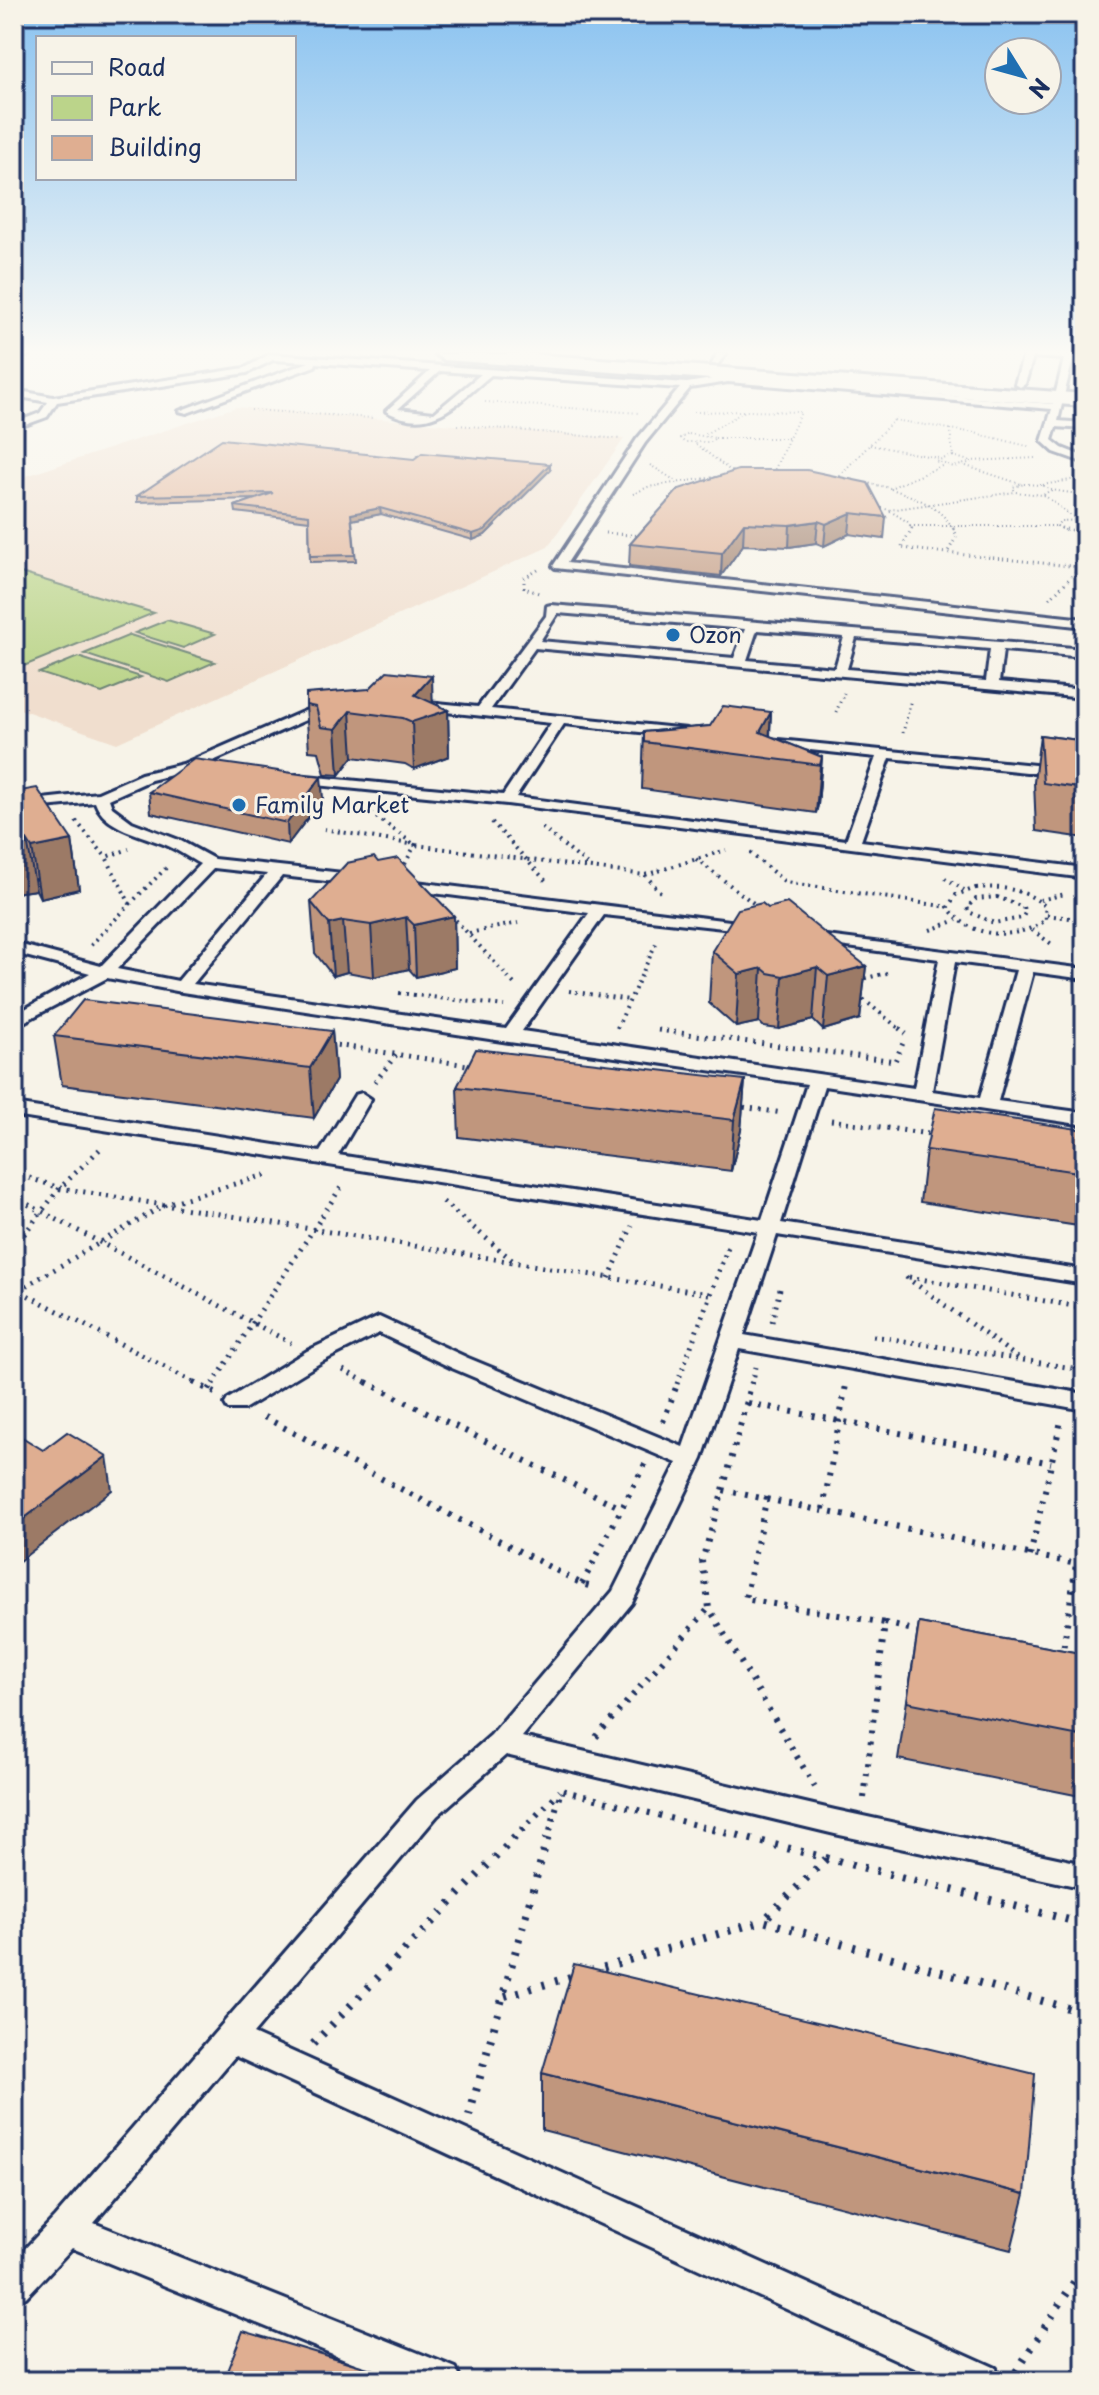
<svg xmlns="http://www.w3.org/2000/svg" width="1099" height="2395" font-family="'Playpen Sans',sans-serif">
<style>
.built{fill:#f0dece}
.green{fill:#bbd48a;stroke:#6b8274;stroke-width:2}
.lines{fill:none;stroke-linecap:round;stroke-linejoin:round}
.lane-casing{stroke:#1b2f5e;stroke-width:6}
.secondary-casing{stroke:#1b2f5e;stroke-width:6}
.path-far5{stroke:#1b2f5e;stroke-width:2;stroke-dasharray:1 3;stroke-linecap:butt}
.path-far4{stroke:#1b2f5e;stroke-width:3;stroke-dasharray:1 4;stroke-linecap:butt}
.path-far3{stroke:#1b2f5e;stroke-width:4;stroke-dasharray:2 5;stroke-linecap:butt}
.path-far2{stroke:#1b2f5e;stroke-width:5;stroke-dasharray:2 6;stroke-linecap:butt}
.path-far1{stroke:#1b2f5e;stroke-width:6;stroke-dasharray:3 8;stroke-linecap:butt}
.path{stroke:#1b2f5e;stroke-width:8;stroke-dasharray:3 10;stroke-linecap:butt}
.lane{fill:#f7f3e8;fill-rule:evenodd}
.secondary{fill:#f7f3e8;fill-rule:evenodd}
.wall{fill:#c0967d;stroke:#1b2f5e;stroke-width:2}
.shaded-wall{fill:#9c7a66;stroke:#1b2f5e;stroke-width:2}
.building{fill:#dfae91;stroke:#1b2f5e;stroke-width:2}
.poi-dot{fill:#1f6fb2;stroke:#f7f3e8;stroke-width:3}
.labels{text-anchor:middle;stroke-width:6;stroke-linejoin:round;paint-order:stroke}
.far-poi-label{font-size:22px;fill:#1b2f5e;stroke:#f7f3e8;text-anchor:start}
</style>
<rect width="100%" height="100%" fill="#f7f3e8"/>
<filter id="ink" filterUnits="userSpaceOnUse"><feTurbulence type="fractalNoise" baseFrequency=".0125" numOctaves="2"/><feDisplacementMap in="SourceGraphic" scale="16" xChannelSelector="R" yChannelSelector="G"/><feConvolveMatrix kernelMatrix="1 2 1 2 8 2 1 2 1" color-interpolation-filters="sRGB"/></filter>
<g filter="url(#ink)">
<!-- built -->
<path class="built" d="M236 407 624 439 548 547 117 743 14 707V480Z"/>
<!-- green -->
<path class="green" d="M14 571 154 613 14 670Z
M167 620 215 634 183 648 135 633Z
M130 635 215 662 169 682 84 654Z
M78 657 141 677 102 693 39 673Z"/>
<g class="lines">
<!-- lane casing -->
<g class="lane-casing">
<path id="lane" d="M18 354H30L14 363V357Z
M270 354 687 383 749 373 752 378 742 380 1053 404 1064 359 1033 357 1025 384 1020 387 1015 384 1024 354H1074L1058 421 1085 423V429L1056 427 1052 440 1062 448 1085 457V463L1054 452 1042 441 1052 409 728 382 690 388 645 443 567 563 1085 619V627L555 568 553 566 637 439 680 388 491 375C458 402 432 436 386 411L430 371 316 363 315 366 187 413 179 411 309 362 273 360 247 373 57 402 47 417 14 429V423L40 413 48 402 14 396V390L53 397 245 368ZM440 371 481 374 434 413 398 409Z
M717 354H726L718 364H712Z
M551 605 1085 649V657L1003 650 999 682 1085 690V698L535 648 491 709 687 729 694 733 687 737 564 724 516 797 846 840 876 757 763 745 756 741 758 738 1085 770V778L890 758 861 841 1085 868V878L507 804 296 783 289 779 296 775 503 795 551 723 417 709 410 705 417 701 478 707 546 616 547 606ZM558 613 745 629 734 658 540 641ZM757 630 844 637 835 668 747 660ZM856 638 990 649 986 681 847 669Z
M330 700 337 704 335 707 204 765 208 769 206 772 188 771 151 780 109 799 112 807 132 822 179 840 214 859 361 875 369 880 361 885 282 876 193 984 506 1029 589 913 394 888V882L400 880 754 924 762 929 760 932 604 915 522 1031 914 1088 939 959 809 942 803 941 801 937 803 933 1085 969V979L1033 972 998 1101 1085 1113V1125L824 1086 781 1223 1085 1270V1284L777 1235 744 1335 1085 1394V1410L739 1349 702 1459 632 1603 522 1737 835 1810 1085 1864V1888L835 1834 506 1755 437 1816 253 2034 996 2368 1001 2381H943L235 2056 94 2223 456 2368 461 2381H399L72 2248 26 2297 14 2302V2260L55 2217 417 1800 491 1735 613 1591 677 1463 452 1368 379 1333 323 1361 244 1409H228L225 1404 228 1399 307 1351 379 1317 468 1358 683 1447 758 1232 14 1116V1104L320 1152 355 1095 362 1093 371 1099 338 1155 762 1220 807 1084 509 1042 182 992 107 978 14 1027V1015L90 973 14 953V943L101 966 200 864C189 858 178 850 166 845 143 835 104 829 95 802L14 810V802L98 793 141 774 183 764ZM214 868 267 874 178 981 117 969ZM955 962 1016 970 980 1098 932 1091Z"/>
</g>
<!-- secondary casing -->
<g class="secondary-casing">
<path id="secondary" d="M435 354H532L1085 394V406L444 360Z"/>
</g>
<!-- path-far5 -->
<path class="path-far5" d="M485 402 639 413
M251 410 373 418
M694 412 745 411
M894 420 975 433 1031 447
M458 425 620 439
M950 429 953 456
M689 434 715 438 712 442H684L680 438Z
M705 434 745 411 801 412
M715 438H789
M696 444 736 475
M870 445 938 458
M953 456 972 462 954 467 935 461Z
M970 461 1036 458
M650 465 676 481
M966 466 1021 484
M773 473 801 412
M837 478 896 418
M858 481 890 488 944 465
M1024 484 1042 485 1051 490 1043 495 1015 492 1013 487Z
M1043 485 1076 479
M891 489C916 497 940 506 954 530
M1051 490 1085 495
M633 494 648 487 721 476
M1044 495 1074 518
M878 507 889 510 1015 492
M890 511 908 522 913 530
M910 526H1057
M1065 530 1057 526 1060 521 1085 520"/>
<!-- path-far4 -->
<path class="path-far4" d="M912 528 901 548 947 553
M953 528 957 536 947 553 1080 567 1085 560
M1061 528 1085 533
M605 533 643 536
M538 570 524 578V588L539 593
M1050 598 1080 568
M836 712 844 693
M903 733 911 699"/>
<!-- path-far3 -->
<path class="path-far3" d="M365 809 415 845 645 875 726 850
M76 821 106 857
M492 822 546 881
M542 828 590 867
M324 829 415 845 405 864
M750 853 785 882 948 907
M696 859 756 905
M645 875 663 895
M945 878 964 890
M976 888C1002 886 1025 889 1045 906L1046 920C1016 941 969 939 948 907L956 895Z
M997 897 1023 907 1025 913 1022 918 994 923 969 912 967 907 976 899Z
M1040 900 1065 894
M130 904 169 865
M451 915 517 987
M1047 915 1085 920
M930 930 957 920
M1032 930 1053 945
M469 933 518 923
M91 945 130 904 106 857 129 849
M858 980 891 972
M569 991 629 1000
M399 993 504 1006
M858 995 901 1030
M617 1028 658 939"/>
<!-- path-far2 -->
<path class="path-far2" d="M899 1028 906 1034
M658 1030 895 1061 903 1043
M329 1044 473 1066
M375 1082 396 1055
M736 1106 782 1113
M831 1120 936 1135
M14 1173 60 1188 709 1294
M14 1197 291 1343
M443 1202 512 1260
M14 1247 60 1188 102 1147
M906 1277 1018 1358
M909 1277 1085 1308
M609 1278 632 1226
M14 1288 197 1384
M19 1290 166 1204 269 1174
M772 1322 780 1289
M873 1336 1085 1370
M1076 1369 1083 1307
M343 1370 370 1384
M213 1384 343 1184
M677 1384 729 1244
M752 1384 756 1367"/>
<!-- path-far1 -->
<path class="path-far1" d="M193 1382 215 1393
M366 1382 621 1508
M209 1390 214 1382
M748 1403 1051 1463
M264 1417 582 1584 596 1588
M663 1422 678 1382
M723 1490 752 1382
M767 1497 745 1599 885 1623
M823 1509 846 1385
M1030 1556 1061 1421
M582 1584 645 1464
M1062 1657 1076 1564 1085 1565
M596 1737 709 1608
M815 1787 709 1608 702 1561 723 1490 1076 1564
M864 1798 885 1623 921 1632
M521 1831 560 1791
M550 1831 561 1790 719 1831"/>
<!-- path -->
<path class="path" d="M712 1829 1085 1924
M826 1859 763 1921 1085 2013
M591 1971 763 1921
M505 1996 574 1976
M313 2044 523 1829
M469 2116 550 1829
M1016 2372 1085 2265"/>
<!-- lane -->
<use href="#lane" class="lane"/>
<!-- secondary -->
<use href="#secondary" class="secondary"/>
</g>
<!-- wall -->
<path class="wall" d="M414 459 550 470 485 535 473 540 381 514 352 520 356 561 310 562 309 521 236 512 235 506 256 499 137 502V496Z
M679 489 886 517 884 539 849 534 824 546 816 543 789 547 743 545 721 576 629 566 630 544Z
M433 703 448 710 449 756 414 769 405 764 353 757 339 775 325 774 319 752 309 751 306 705Z
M771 712 770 736 822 757 818 805 816 813 642 789 644 732 710 726Z
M1040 735 1085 741V838L1036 831 1034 782Z
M14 792 72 840 79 889 40 898 36 890 14 893Z
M149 792 323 798 288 844 151 813Z
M378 862 454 916 455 968 416 977 409 969 374 977 347 972 333 976 315 953 311 902Z
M768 908 866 966 860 1019 823 1030 813 1020 779 1029 764 1027 759 1022 736 1027 709 1003 712 951Z
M332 1031 336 1080 314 1118 62 1085 54 1036Z
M745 1080 741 1130 731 1171 459 1137 457 1087Z
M1085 1130V1227L920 1202 926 1150Z
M919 1623 1085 1654V1797L898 1759Z
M542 2073 1025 2194 1011 2250 542 2130Z"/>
<!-- shaded-wall -->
<path class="shaded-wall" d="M550 464V470L485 535 473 540V534Z
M380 508 381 514 351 520V514Z
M851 513 849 534 824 546 826 524Z
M818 521 816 543 789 547 790 525Z
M744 523 743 545 721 576 722 553Z
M432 676 433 715 448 710 449 756 414 769 412 722 415 695Z
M350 711 353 757 339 775 336 729Z
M771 712 768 758 760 732Z
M822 757 818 805 816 813 820 765Z
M321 777 323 798 288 844 287 823Z
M27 840 36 890 14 893V842Z
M72 840 79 889 40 898 32 848Z
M454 916 455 968 416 977 414 925Z
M406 917 409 969 374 977 371 925Z
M343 921 347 972 333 976 329 924Z
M866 966 860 1019 823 1030 828 976Z
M817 967 813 1020 779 1029 783 976Z
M762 968 759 1022 736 1027 739 974Z
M332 1031 336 1080 314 1118 310 1068Z
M745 1080 741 1130 731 1171 734 1120Z
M17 1192 21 1209 14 1213V1194Z
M107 1456 112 1490 14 1565V1526Z"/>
<!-- building -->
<path class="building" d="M222 439 414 459 422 453 550 464 485 530 473 534 380 508 351 514 355 555 310 556 309 515 235 506 273 493 137 496Z
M738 470H807L868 483 886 517 851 513 826 524 818 521 790 525 744 523 722 553 630 544 679 489Z
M387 671 432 676 415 695 448 710 412 722 403 718 350 711 336 729 321 727 316 707 306 705V694L369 689Z
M723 706 771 712 760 732 822 757 820 765 644 742V732L710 726Z
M1040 735 1085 741V789L1043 783Z
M194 759 321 777 287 823 149 792Z
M37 788 72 840 32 848 27 840 14 842V792Z
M374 857 378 862 398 858 454 916 414 925 406 917 371 925 343 921 329 924 311 902 347 863Z
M762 903 768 908 787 903 866 966 828 976 817 967 783 976 768 973 762 968 739 974 712 951 738 909Z
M83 1000 332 1031 310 1068 54 1036Z
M476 1049 745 1080 734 1120 457 1087Z
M935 1108 1085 1130V1173L926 1150Z
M14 1432 43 1450 67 1432 107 1456 14 1526Z
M919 1623 1085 1654V1737L907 1702Z
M574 1964 1035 2074 1025 2194 542 2073Z
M243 2331 412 2381H223Z"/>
</g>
<!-- sky -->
<linearGradient id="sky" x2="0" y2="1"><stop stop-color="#89c2f0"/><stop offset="0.51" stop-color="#fbfaf5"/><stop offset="1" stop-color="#fbfaf5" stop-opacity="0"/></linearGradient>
<rect width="1099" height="690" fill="url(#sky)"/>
<!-- markers -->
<g class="poi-dot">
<circle cx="673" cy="635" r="8"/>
<circle cx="239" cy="805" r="8"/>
</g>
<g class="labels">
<!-- far-poi labels -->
<g class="far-poi-label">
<text x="689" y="643">Ozon</text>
<text x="255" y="813">Family Market</text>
</g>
</g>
<!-- margin -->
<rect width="1099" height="2395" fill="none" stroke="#f7f3e8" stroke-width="48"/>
<rect x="24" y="24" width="1051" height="2347" fill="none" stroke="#1b2f5e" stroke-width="3" filter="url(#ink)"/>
<!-- legend -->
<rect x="36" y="36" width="260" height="144" fill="#f7f3e8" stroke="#9fa5b1" stroke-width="2"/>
<rect x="52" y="62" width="40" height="12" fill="#f7f3e8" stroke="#9fa5b1" stroke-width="2"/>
<text x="108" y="76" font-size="24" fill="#1b2f5e">Road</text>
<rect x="52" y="96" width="40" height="24" fill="#bbd48a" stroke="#9fa5b1" stroke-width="2"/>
<text x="108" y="116" font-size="24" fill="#1b2f5e">Park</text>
<rect x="52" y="136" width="40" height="24" fill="#dfae91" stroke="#9fa5b1" stroke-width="2"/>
<text x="108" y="156" font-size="24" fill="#1b2f5e">Building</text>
<!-- north arrow -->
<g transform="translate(1023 76) rotate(127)"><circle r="38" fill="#f7f3e8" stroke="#9fa5b1" stroke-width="2"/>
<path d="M0-6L14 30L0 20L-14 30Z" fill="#1f6fb2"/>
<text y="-12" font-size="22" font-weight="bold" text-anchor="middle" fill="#1b2f5e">N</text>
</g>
</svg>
